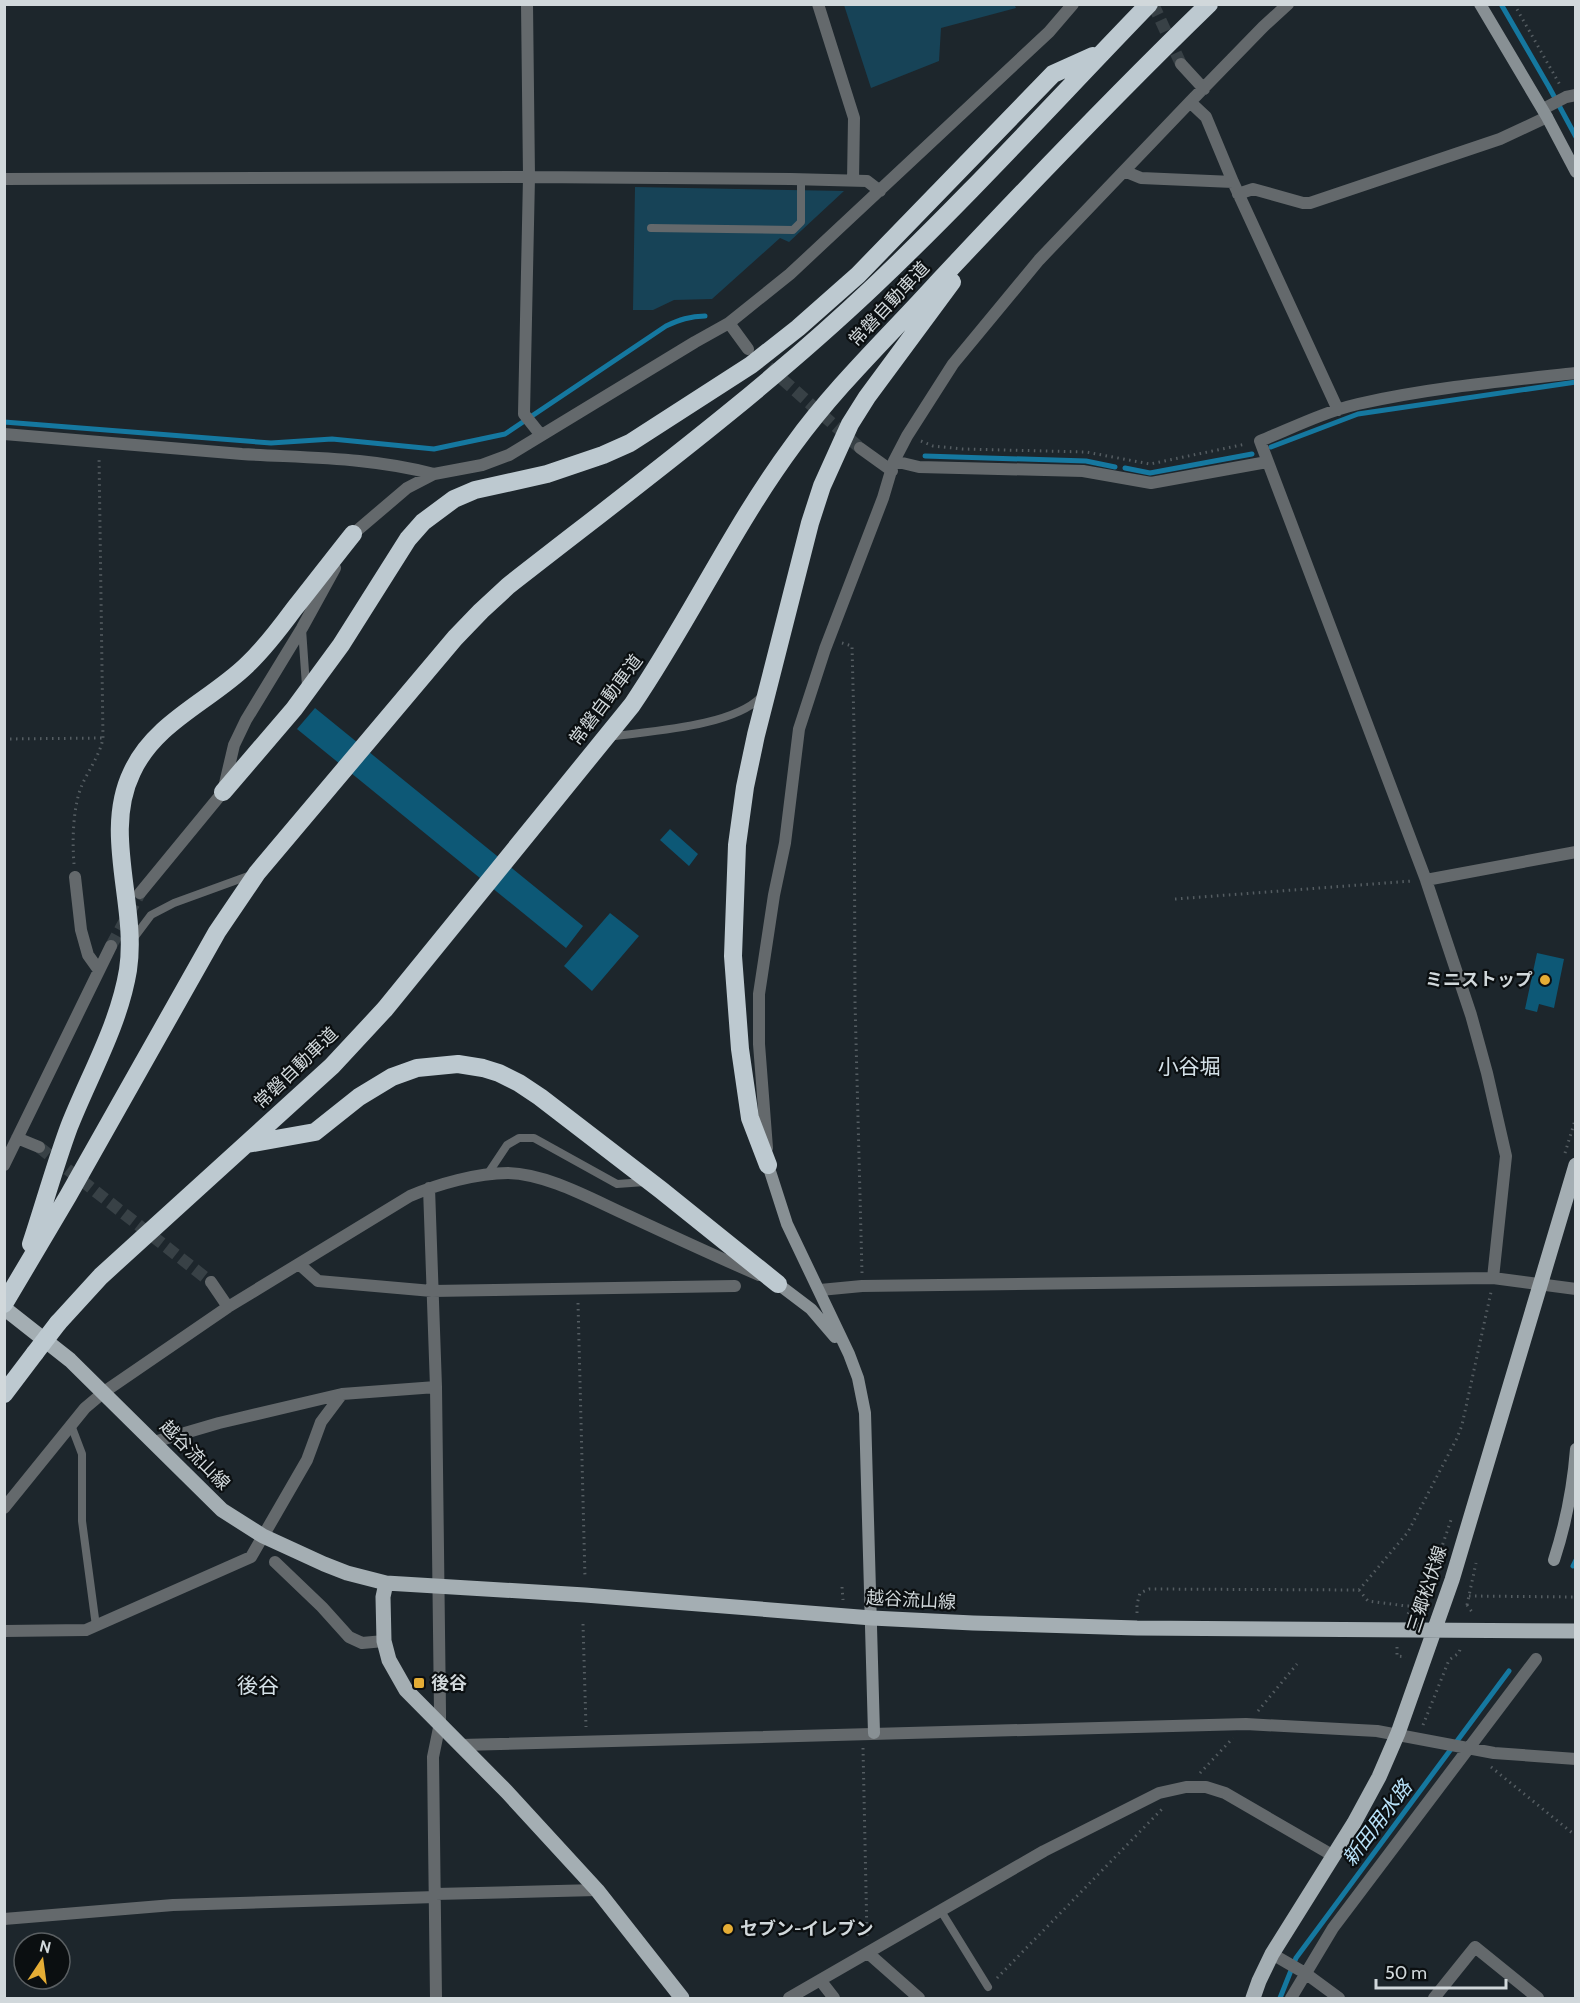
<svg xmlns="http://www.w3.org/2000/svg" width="1580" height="2003" font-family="Cabin,'Noto Sans JP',sans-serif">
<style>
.green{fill:#174357}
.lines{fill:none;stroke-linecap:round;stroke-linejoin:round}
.stream{stroke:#1578a0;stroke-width:5}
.building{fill:#0d5876}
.street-tunnel{stroke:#384146;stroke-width:12;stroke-dasharray:12 6;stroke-linecap:butt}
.path{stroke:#555d62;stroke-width:3;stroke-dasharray:1.5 4.5;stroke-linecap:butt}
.lane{stroke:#64696c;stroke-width:8}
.street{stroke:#64696c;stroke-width:12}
.secondary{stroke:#889094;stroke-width:12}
.primary{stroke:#a4aeb3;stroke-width:15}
.highway{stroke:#bdc9d0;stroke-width:18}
.highway-bridge{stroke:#bdc9d0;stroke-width:18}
.poi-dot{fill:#e5ad35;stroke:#0b0f11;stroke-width:2}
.labels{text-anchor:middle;stroke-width:4.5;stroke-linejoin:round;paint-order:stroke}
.street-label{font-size:18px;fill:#d1d8db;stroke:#0b0f11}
.poi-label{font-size:18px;font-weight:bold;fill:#d1d8db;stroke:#0b0f11;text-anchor:start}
.water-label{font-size:20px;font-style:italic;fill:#b9e2f9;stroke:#0b0f11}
.quarter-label{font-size:21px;fill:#d4e0e7;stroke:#0b0f11}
</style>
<rect width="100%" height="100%" fill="#1d262c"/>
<!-- green -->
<path class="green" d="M1014 4 1016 8 941 28 939 61 871 88 844 5Z
M635 187 844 191 789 242 780 238 712 299 674 300 653 310H633Z"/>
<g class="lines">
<!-- stream -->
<path class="stream" d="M1501 4 1549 87 1576 137
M4 422 271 443 332 439 434 449 505 434 666 326C679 320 690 316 705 316
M1271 447 1358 414 1576 382
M925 456 1086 461 1115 467
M1125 468 1150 473 1252 454
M1573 1566 1576 1560
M1280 1998 1296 1958 1509 1671"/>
</g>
<!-- building -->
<path class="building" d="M315 708 583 926 566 948 297 729Z
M670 829 698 854 689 866 660 840Z
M610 913 639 936 592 991 564 966Z
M1537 953 1564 959 1554 1008 1539 1004 1537 1012 1525 1009Z"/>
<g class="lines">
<!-- street-tunnel -->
<path class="street-tunnel" d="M1153 4 1181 64
M755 355 860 448
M111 946 140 893
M39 1147 211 1282"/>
<!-- path -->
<path class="path" d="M1514 4 1560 85
M921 441 933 446 963 449 1086 452 1150 464 1246 444
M842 643 852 646 854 726 855 1002 862 1273
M4 739 103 738
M74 864C72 840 73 806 82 785 89 769 100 755 103 738L99 456
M1175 899 1412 881
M1565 1153 1576 1117
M578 1303 585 1578
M842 1587 843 1600
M1359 1590 1368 1601 1406 1606H1422
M1469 1596 1576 1597
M893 1602 894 1592
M1467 1605 1476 1563
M1467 1605 1472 1612
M1137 1613V1604L1140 1593 1149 1589 1359 1590 1408 1532 1457 1438 1462 1425 1491 1292
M1408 1614 1436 1564 1451 1520
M583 1624 586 1727
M1397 1647V1656L1406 1657
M1258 1711 1297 1664
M1423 1725 1449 1660 1459 1653 1461 1646
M863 1748 867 1937
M1491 1767 1576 1836
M1200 1773 1233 1738
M997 1978 1164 1807"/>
<!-- lane -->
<path class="lane" d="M651 228 793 230 801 222V179
M302 629 306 686
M609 737C649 731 732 727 761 697
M133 939 151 915 174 903 251 875
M487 1175 507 1145 519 1138H534L617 1184 645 1182
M71 1425 82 1454V1521L96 1626
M941 1911 988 1987"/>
<!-- street -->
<path class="street" d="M527 4 529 177 524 414 540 434
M818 4 854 118 853 181
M1181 64 1204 89
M1190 102 1206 117 1233 182 1338 410
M1543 109 1566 97 1576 95
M1124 171 1141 178 1233 182
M4 179 529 177 791 179 867 181 880 191
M1238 194 1253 189 1303 203H1310L1500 139 1547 117
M729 323 748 349
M4 434C84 441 163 448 242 454 307 458 371 457 434 474
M860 448 892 471
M894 461 919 467 1083 471 1151 483 1267 462
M350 539 353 534 407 488 434 474 482 465 509 455 695 342 729 323 790 274 1049 32 1073 4
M75 877 81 930 88 955 98 969
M1426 880 1576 852
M140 893 223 792 234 745 246 720 302 628 335 568
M17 1138 39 1147
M767 1148 759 1044V994L774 895 785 843 799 729 825 649 883 498 894 461 907 436 953 364 1039 260 1190 102 1263 27 1288 4
M4 1165 111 946
M429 1188 436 1387 440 1712V1723L433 1757 436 1998
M299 1264 318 1281 432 1291 735 1286
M1493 1278 1506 1156 1487 1073 1471 1015 1426 880 1260 441C1292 428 1324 412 1358 404 1429 388 1503 381 1576 373
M211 1282 228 1307
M820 1290 862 1286 1493 1278 1576 1289
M154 1442 219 1423 342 1394 436 1387
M4 1508 85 1408 104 1392 228 1307 410 1196C438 1184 477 1173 508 1173 548 1174 593 1200 629 1216 672 1236 715 1256 759 1275
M275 1562 322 1607 349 1637 362 1643 384 1641
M4 1631 86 1630 251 1557 307 1460 321 1422 342 1394
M461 1745 1246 1724 1377 1731 1494 1753 1576 1759
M435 1894 597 1890
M4 1919 173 1905 436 1897
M868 1953 919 1998
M1272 1954 1305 1973 1339 1998
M820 1980 834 1998
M789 1998 1044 1851 1159 1793 1186 1787H1206L1225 1793 1332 1855
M1291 1998 1333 1928 1536 1659
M1434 1998 1475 1947 1538 1998"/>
<!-- secondary -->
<path class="secondary" d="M1480 4 1547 117 1576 172
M768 1165 787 1224 849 1354 858 1378 865 1413 874 1733
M778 1284 811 1309 835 1337
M1554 1560C1566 1523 1573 1488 1576 1449"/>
<!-- primary -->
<path class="primary" d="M4 1308 70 1360 222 1510 263 1536 324 1564 347 1573 386 1583 585 1595 872 1618 973 1623 1137 1628 1576 1631
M386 1583 383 1597 384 1641 389 1660 406 1690 507 1792 597 1890 682 1998
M1253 1998 1259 1981 1272 1954 1354 1823 1379 1777 1398 1733 1452 1580 1576 1165"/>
<!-- highway -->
<path class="highway" d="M223 792 294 709 341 645 408 539 423 522 454 499 475 490 547 474 603 455 630 443 751 365 798 328 858 275 1053 74 1093 56
M247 1144 315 1132 359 1097 392 1077 417 1068 458 1064 483 1068 499 1073 519 1083 540 1097 661 1190 778 1284
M768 1165 750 1118 740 1049 733 956 737 845 745 787 756 735 810 523 822 486 850 424 867 397 952 282
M31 1244C44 1205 55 1165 69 1127 89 1076 119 1025 128 970 138 905 102 834 132 772 155 722 210 701 247 665 265 648 280 628 294 609 314 584 333 559 353 534
M4 1304 68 1196 217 932 257 873 455 638 481 611 508 586C632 489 759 395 873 287 968 197 1057 99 1149 4
M58 1323 101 1276 332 1066 385 1009 632 705C690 620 733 526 794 444 836 386 889 336 937 283 1026 188 1115 95 1209 4
M4 1394 35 1353"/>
<!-- highway-bridge -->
<path class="highway-bridge" d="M35 1353 58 1323"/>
</g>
<!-- markers -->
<g class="poi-dot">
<circle cx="1545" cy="980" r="6"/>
<rect x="413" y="1677" width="12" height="12" rx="3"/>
<circle cx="728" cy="1929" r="6"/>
</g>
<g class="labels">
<!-- street labels -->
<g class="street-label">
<text transform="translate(889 304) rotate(-47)" y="6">常磐自動車道</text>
<text transform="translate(606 700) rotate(-53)" y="6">常磐自動車道</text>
<text transform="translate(296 1068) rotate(-44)" y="6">常磐自動車道</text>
<text transform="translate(195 1455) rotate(45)" y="6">越谷流山線</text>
<text transform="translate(1427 1589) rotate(-72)" y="6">三郷松伏線</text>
<text transform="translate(911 1600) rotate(3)" y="6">越谷流山線</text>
</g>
<!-- poi labels -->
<g class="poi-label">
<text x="1533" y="986" text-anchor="end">ミニストップ</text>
<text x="431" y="1689">後谷</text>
<text x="740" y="1935">セブン-イレブン</text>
</g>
<!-- water labels -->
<g class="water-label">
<text transform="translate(1377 1823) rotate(-53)" y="7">新田用水路</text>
</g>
<!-- quarter labels -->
<g class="quarter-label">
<text x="1189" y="1074">小谷堀</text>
<text x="258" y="1693">後谷</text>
</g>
</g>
<!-- border -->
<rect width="1580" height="2003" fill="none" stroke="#d1d8db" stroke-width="12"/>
<!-- north arrow -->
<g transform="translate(42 1961) rotate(13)"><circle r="28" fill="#0b0f11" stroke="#5a5f62" stroke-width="1.5"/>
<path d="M0-4.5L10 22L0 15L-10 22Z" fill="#e5ad35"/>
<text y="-9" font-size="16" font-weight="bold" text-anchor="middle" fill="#d1d8db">N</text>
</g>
<!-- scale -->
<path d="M1376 1979v9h130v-9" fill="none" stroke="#d1d8db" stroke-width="3"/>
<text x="1385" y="1979" font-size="18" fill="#d1d8db" stroke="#0b0f11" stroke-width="4.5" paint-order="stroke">50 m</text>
</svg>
